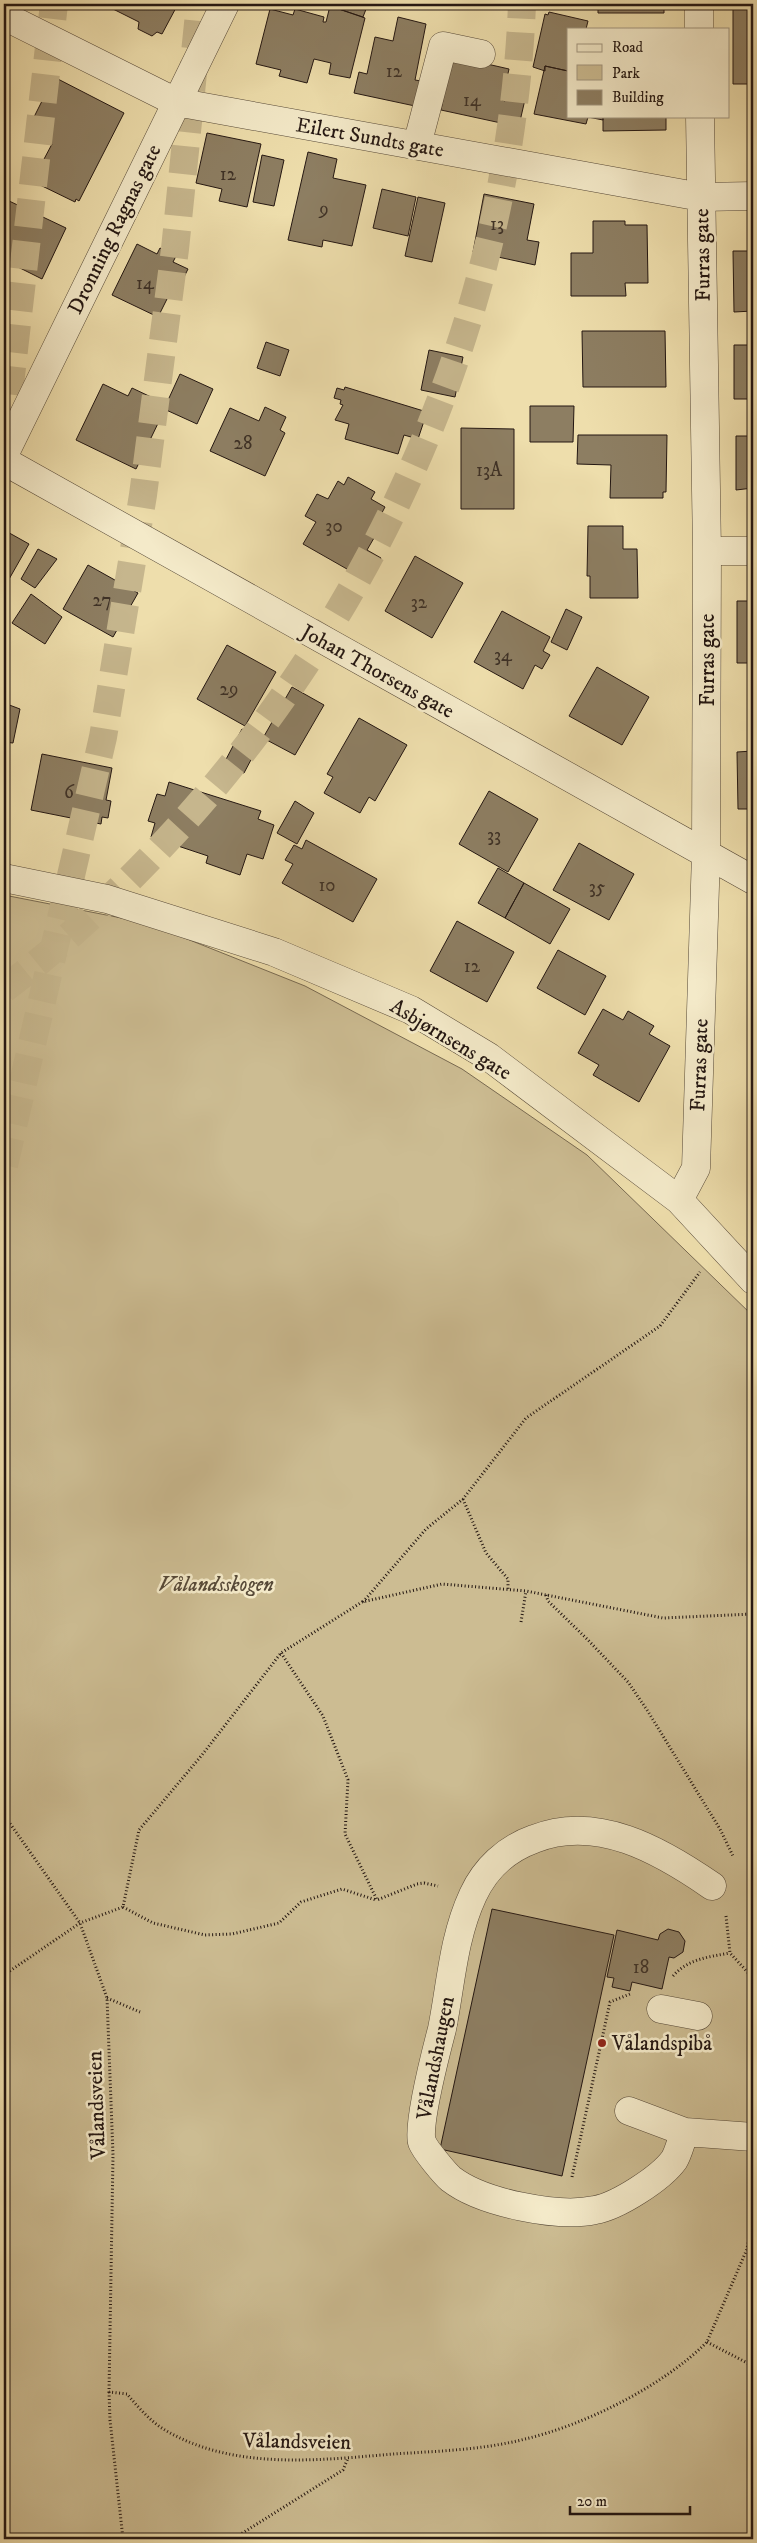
<svg xmlns="http://www.w3.org/2000/svg" width="757" height="2543" font-family="'IM FELL DW Pica',serif">
<style>
.green{fill:#ccbc92;stroke:#786a52}
.building{fill:#8d7e62;stroke:#241712}
.lines{fill:none;stroke-linecap:round;stroke-linejoin:round}
.highway-tunnel{stroke:#c6b68d;stroke-width:28;stroke-dasharray:28 14;stroke-linecap:butt}
.minor-casing{stroke:#564938;stroke-width:29}
.path{stroke:#241712;stroke-width:3;stroke-dasharray:1 2.5;stroke-linecap:butt}
.minor{stroke:#f4eac9;stroke-width:28}
.poi-dot{fill:#8f2418;stroke:#f4eac9;stroke-width:2}
.labels{text-anchor:middle;stroke-width:5;stroke-linejoin:round;paint-order:stroke}
.number-label{font-size:19px;fill:#3e3126}
.street-label{font-size:21px;fill:#241712;stroke:#f4eac9}
.park-label{font-size:21px;font-style:italic;fill:#564938;stroke:#f4eac9}
.poi-label{font-size:21px;fill:#241712;stroke:#f4eac9;text-anchor:start}
</style>
<rect width="100%" height="100%" fill="#eedeac"/>
<filter id="stains"><feTurbulence type="fractalNoise" baseFrequency=".004" numOctaves="4"/><feColorMatrix values="0 0 0 0 .2 0 0 0 0 .09 0 0 0 0 .02 0 0 0 .5 -.17"/></filter>
<radialGradient id="worn" r=".72"><stop offset=".6" stop-color="#630" stop-opacity="0"/><stop offset="1" stop-color="#630" stop-opacity=".3"/></radialGradient>
<!-- green -->
<path class="green" d="M4 895 147 923 305 986 462 1069 587 1155 753 1316V2539H4Z"/>
<!-- building -->
<path class="building" d="M108 4H178L162 34 157 32 152 36 138 29 139 22 107 6Z
M331 4H368L363 17 330 6Z
M598 4H664V13H598Z
M330 6 365 18 350 78 329 74 331 63 314 59 307 83 279 76 281 70 256 64 270 9 293 15 295 9 324 17 323 22H326Z
M733 6H753V84H733Z
M549 12 588 21 586 29H568V71L545 66V71L533 67 545 14 548 15Z
M398 17 426 24 415 80 421 81 415 106 354 93 359 72 367 74 375 37 393 41Z
M452 56 509 69 502 100 505 101 507 91 526 95 518 130 500 126 501 123 441 110Z
M545 66 568 71V116H603V120L588 117 586 124 534 114Z
M54 77 124 113 79 201 76 199 75 202 36 183 38 180 34 178 52 144 27 131Z
M603 116H666V130L603 131Z
M207 133 261 144 247 207 219 201 222 189 196 183Z
M308 152 337 159 333 178 366 185 352 246 323 240 322 247 288 240Z
M262 155 284 160 274 206 253 202Z
M382 189 416 197 408 236 373 228Z
M484 194 534 204 527 240 539 242 535 265 498 257 494 263 481 262 479 253 473 252Z
M418 197 445 203 432 262 405 256Z
M7 200 66 228 42 279 4 260V203Z
M593 221H625V225H647L648 283H625L626 296H571V253H593Z
M137 244 157 254 160 248 176 256 173 262 188 269 175 295 170 293 158 317 112 295Z
M733 251H753V311L734 312Z
M582 331H665L666 387H583Z
M266 342 289 350 280 376 257 368Z
M734 345H753V399H734Z
M429 350 463 357 455 397 421 390Z
M180 374 213 389 197 424 164 409Z
M103 384 128 396 132 388 151 397 147 405 163 413 136 469 76 440Z
M345 387 427 412 418 439 404 435 398 454 345 439 349 424 335 420 343 405 340 404 341 400 334 398 337 388 344 390Z
M530 406H574L573 442H530Z
M265 407 286 417 280 430 285 433 265 476 210 451 230 408 259 421Z
M461 428 514 429V509H461Z
M578 435H667L666 492H663V498H610L611 465 577 464Z
M736 436H753V488L736 490Z
M348 477 375 492 371 499 385 507 376 524 381 526 367 550 381 558 368 581 303 544 316 522 305 516 317 494 328 499 338 481 344 485Z
M588 526H623V549H637L638 598H590V576H587Z
M4 530 29 544 4 588Z
M38 549 57 559 35 588 21 579Z
M415 556 463 583 432 638 385 611Z
M88 565 138 593 113 637 63 609Z
M31 594 62 617 45 644 12 623Z
M737 601H753V663H737Z
M566 609 582 617 567 650 551 642Z
M502 611 550 637 543 651 550 655 542 669 535 665 523 689 474 662Z
M227 645 276 672 245 726 197 699Z
M597 667 649 697 622 745 569 716Z
M292 687 324 705 295 755 263 738Z
M4 703 20 709 13 743 4 742Z
M359 718 407 745 375 801 369 797 360 813 324 793 333 777 327 774Z
M242 729 262 739 244 773 222 767Z
M753 751V809H738L737 752Z
M42 754 112 768 106 800 111 801 108 818 102 817 101 824 31 810Z
M169 782 261 811 258 819 274 825 263 859 247 854 240 875 206 863 208 856 151 837 155 823 148 821 157 794 165 796Z
M489 791 538 819 508 872 459 844Z
M295 801 314 813 297 844 277 833Z
M306 840 377 879 353 922 282 883 293 864 285 860 294 845 302 849Z
M579 843 634 874 609 920 553 890Z
M498 868 524 883 505 918 478 903Z
M524 883 570 909 550 944 505 918Z
M457 921 514 952 487 1002 430 971Z
M558 950 606 976 585 1015 537 988Z
M603 1009 623 1020 628 1011 654 1026 649 1034 670 1046 639 1102 593 1075 599 1065 578 1053Z
M492 1909 614 1935 562 2176 440 2149Z
M668 1929 679 1932 685 1941 683 1952 674 1958 669 1957 662 1989 632 1982 630 1991 612 1987 614 1978 607 1977 617 1930 658 1940 660 1934Z"/>
<g class="lines">
<!-- highway-tunnel -->
<path class="highway-tunnel" d="M4 436 54 4
M4 989C64 944 119 892 170 837 379 611 510 313 522 4
M4 1165 103 737 143 495 175 249 200 4"/>
<!-- minor casing -->
<g class="minor-casing">
<path id="minor" d="M699 4V29
M4 16 176 102 701 197 753 196
M417 145 443 46 481 54
M4 455 225 4
M4 461 753 880
M707 551H753
M4 878 107 899 274 952 411 1010 489 1057 679 1200 753 1280
M679 1200 696 1168 706 854 707 551 700 116
M712 1886C660 1850 597 1814 534 1839 506 1849 485 1869 473 1895 453 1938 451 1984 442 2029 437 2048 416 2128 422 2142 425 2150 445 2174 451 2179 482 2203 558 2218 595 2210 618 2206 661 2178 674 2160 679 2152 681 2140 685 2132L753 2137
M661 2009 698 2016
M629 2111 685 2132"/>
</g>
<!-- path -->
<path class="path" d="M463 1499 486 1553 508 1579V1589
M546 1595 548 1601 588 1640 628 1682 647 1710 720 1829 733 1856
M363 1602 426 1529 463 1499 526 1418 660 1326 700 1272
M521 1622 526 1591
M281 1653 323 1716 348 1780 345 1834 377 1900 417 1884 424 1883 438 1886
M4 1815 80 1923 107 1998 113 2155 109 2392 127 2394C138 2407 151 2422 165 2430 234 2471 319 2460 394 2454 438 2451 483 2450 525 2439 585 2425 663 2386 707 2342L747 2249 753 2215
M123 1907 153 1923 205 1935 232 1934 279 1923 301 1902 342 1889 376 1900
M726 1916 730 1953 753 1978
M4 1975 80 1923 123 1907 139 1830 202 1755 281 1653 362 1602 442 1584 526 1591 663 1618 753 1614
M673 1976C688 1959 708 1957 730 1953
M107 1998 140 2012
M572 2177 610 2002 630 1994
M707 2342 753 2366
M109 2392 110 2420 123 2539
M233 2539 343 2470 348 2458"/>
<!-- minor -->
<use href="#minor" class="minor"/>
</g>
<!-- markers -->
<circle class="poi-dot" cx="602" cy="2043" r="5"/>
<g class="labels">
<!-- number labels -->
<g class="number-label">
<text x="394" y="77">12</text>
<text x="472" y="106">14</text>
<text x="228" y="180">12</text>
<text x="324" y="215">9</text>
<text x="497" y="230">13</text>
<text x="145" y="289">14</text>
<text x="243" y="449">28</text>
<text x="489" y="476">13A</text>
<text x="334" y="532">30</text>
<text x="102" y="606">27</text>
<text x="419" y="608">32</text>
<text x="503" y="661">34</text>
<text x="229" y="695">29</text>
<text x="69" y="798">6</text>
<text x="494" y="841">33</text>
<text x="327" y="891">10</text>
<text x="597" y="893">35</text>
<text x="472" y="972">12</text>
<text x="641" y="1973">18</text>
</g>
<!-- street labels -->
<g class="street-label">
<text transform="translate(370 137) rotate(10)" y="7">Eilert Sundts gate</text>
<text transform="translate(114 229) rotate(-64)" y="7">Dronning Ragnas gate</text>
<text transform="translate(702 255) rotate(-91)" y="7">Furras gate</text>
<text transform="translate(707 660) rotate(-90)" y="7">Furras gate</text>
<text transform="translate(378 671) rotate(29)" y="7">Johan Thorsens gate</text>
<text transform="translate(451 1039) rotate(31)" y="7">Asbjørnsens gate</text>
<text transform="translate(699 1065) rotate(-88)" y="7">Furras gate</text>
<text transform="translate(435 2058) rotate(-79)" y="7">Vålandshaugen</text>
<text transform="translate(96 2105) rotate(-92)" y="7">Vålandsveien</text>
<text transform="translate(297 2441) rotate(1)" y="7">Vålandsveien</text>
</g>
<!-- park labels -->
<g class="park-label">
<text x="216" y="1591">Vålandsskogen</text>
</g>
<!-- poi labels -->
<g class="poi-label">
<text x="612" y="2050">Vålandspibå</text>
</g>
</g>
<!-- margin -->
<rect width="757" height="2543" fill="none" stroke="#eedeac" stroke-width="20"/>
<rect x="5" y="5" width="747" height="2533" fill="none" stroke="#241712" stroke-width="2.5"/>
<rect x="10" y="10" width="737" height="2523" fill="none" stroke="#241712"/>
<!-- legend -->
<rect x="567" y="28" width="162" height="90" fill="#f4eac9" stroke="#a19680"/>
<rect x="577" y="44" width="25" height="8" fill="#f4eac9" stroke="#a19680"/>
<text x="612" y="52" font-size="15" fill="#241712">Road</text>
<rect x="577" y="65" width="25" height="15" fill="#ccbc92" stroke="#a19680"/>
<text x="612" y="78" font-size="15" fill="#241712">Park</text>
<rect x="577" y="90" width="25" height="15" fill="#8d7e62" stroke="#a19680"/>
<text x="612" y="102" font-size="15" fill="#241712">Building</text>
<!-- scale -->
<path d="M570 2506v8h120v-8" fill="none" stroke="#241712" stroke-width="2.5"/>
<text x="577" y="2506" font-size="15" fill="#241712" stroke="#f4eac9" stroke-width="4" paint-order="stroke">20 m</text>
<rect width="100%" height="100%" filter="url(#stains)"/>
<rect width="100%" height="100%" fill="url(#worn)"/>
</svg>
